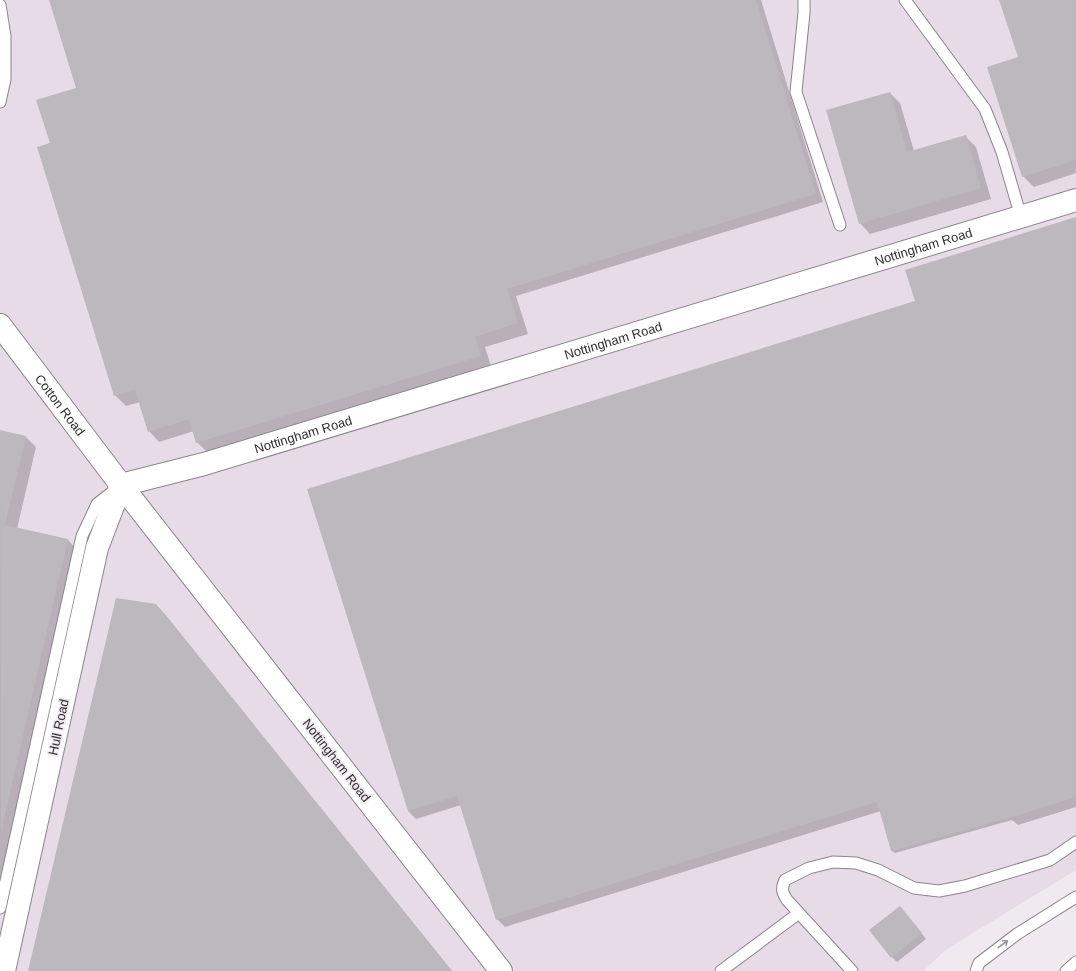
<svg xmlns="http://www.w3.org/2000/svg" width="1076" height="971" font-family="Helvetica,sans-serif">
<style>
.built{fill:#e6dbe7}
.shadow{fill:#0003}
.building{fill:#bdb8be}
.lines{fill:none;stroke-linecap:round;stroke-linejoin:round}
.lane-casing{stroke:#8b868b;stroke-width:13}
.street-casing{stroke:#8b868b;stroke-width:24}
.lane{stroke:#fff;stroke-width:11}
.street{stroke:#fff;stroke-width:22}
.oneway{stroke:#989798}
.labels{text-anchor:middle;stroke-width:3.5;stroke-linejoin:round;paint-order:stroke}
.street-label{font-size:13px;fill:#312f31;stroke:#f0eaf0}
</style>
<rect width="100%" height="100%" fill="#f0eaf0"/>
<!-- built -->
<path class="built" d="M0 0H1076V870L947 949 923 971H0Z"/>
<!-- shadow -->
<path class="shadow" d="M50 0H761L823 202 516 296 528 334 485 347 491 366 208 453 197 442 194 431 159 442 149 431 140 402 126 406 115 395 51 144 77 89Z
M1000 0H1076V173L1034 187 1023 176 1019 58Z
M890 93 900 103 914 151 965 136 976 147 991 199 870 234 860 223Z
M1076 218V807L1018 825 1012 820 895 853 892 851 881 811 505 927 497 919 461 805 416 819 408 811 916 302Z
M0 431 26 437 36 447 17 529 68 540 78 551 0 890Z
M156 605 164 613 452 971H29Z
M900 907 926 939 897 962 892 957Z"/>
<!-- building -->
<path class="building" d="M49 0H756L816 194 507 289 518 323 475 337 481 356 196 443 189 419 148 432 135 390 114 396 37 147 50 143 36 100 76 88Z
M999 0H1076V160L1022 177 987 67 1018 57Z
M890 92 907 152 966 135 981 188 859 224 826 110Z
M1076 217V797L1009 818 891 851 877 802 496 920 457 796 408 811 307 489 915 301 905 270Z
M0 430 26 436 5 525 68 539 1 832Z
M116 598 156 604 452 971H28Z
M900 906 922 933 891 958 869 930Z"/>
<g class="lines">
<!-- lane casing -->
<g class="lane-casing">
<path id="lane" d="M804 0V13L796 92 840 225
M905 0 985 109 1002 152 1021 217
M0 5 5 36V79L0 102
M0 908 82 536 97 504 115 490
M721 971 799 913
M852 971 787 900C782 892 781 889 785 880L809 868 833 862 856 863 878 870 914 888 939 891 965 886 1050 860 1076 842
M976 971 979 963 1017 934 1076 897
M1066 971 1076 962"/>
</g>
<!-- street casing -->
<g class="street-casing">
<g id="street">
<path id="s1" d="M0 325 121 485 97 548 4 971"/>
<path id="s2" d="M501 971 121 485 204 464 1076 200"/>
</g>
</g>
<!-- lane -->
<use href="#lane" class="lane"/>
<!-- street -->
<use href="#street" class="street"/>
</g>
<!-- one-way arrows -->
<defs><path id="oneway-shaft" d="M-6 0H5M1.5-3L5.5 0L1.5 3" fill="none" stroke-width="1.6" stroke-linecap="round" stroke-linejoin="round"/></defs>
<use class="oneway" href="#oneway-shaft" transform="translate(1003 944) rotate(-37)"/>
<g class="labels">
<!-- street labels -->
<g class="street-label">
<text dy="5" stroke="none"><textPath href="#s2" startOffset="1454">Nottingham Road</textPath></text>
<text dy="5" stroke="none"><textPath href="#s2" startOffset="1130">Nottingham Road</textPath></text>
<text dy="5" stroke="none"><textPath href="#s1" startOffset="100">Cotton Road</textPath></text>
<text dy="5" stroke="none"><textPath href="#s2" startOffset="806">Nottingham Road</textPath></text>
<text transform="translate(58 727) rotate(-78)" y="5">Hull Road</text>
<text transform="translate(337 760) rotate(52)" y="5">Nottingham Road</text>
</g>
</g>
</svg>
